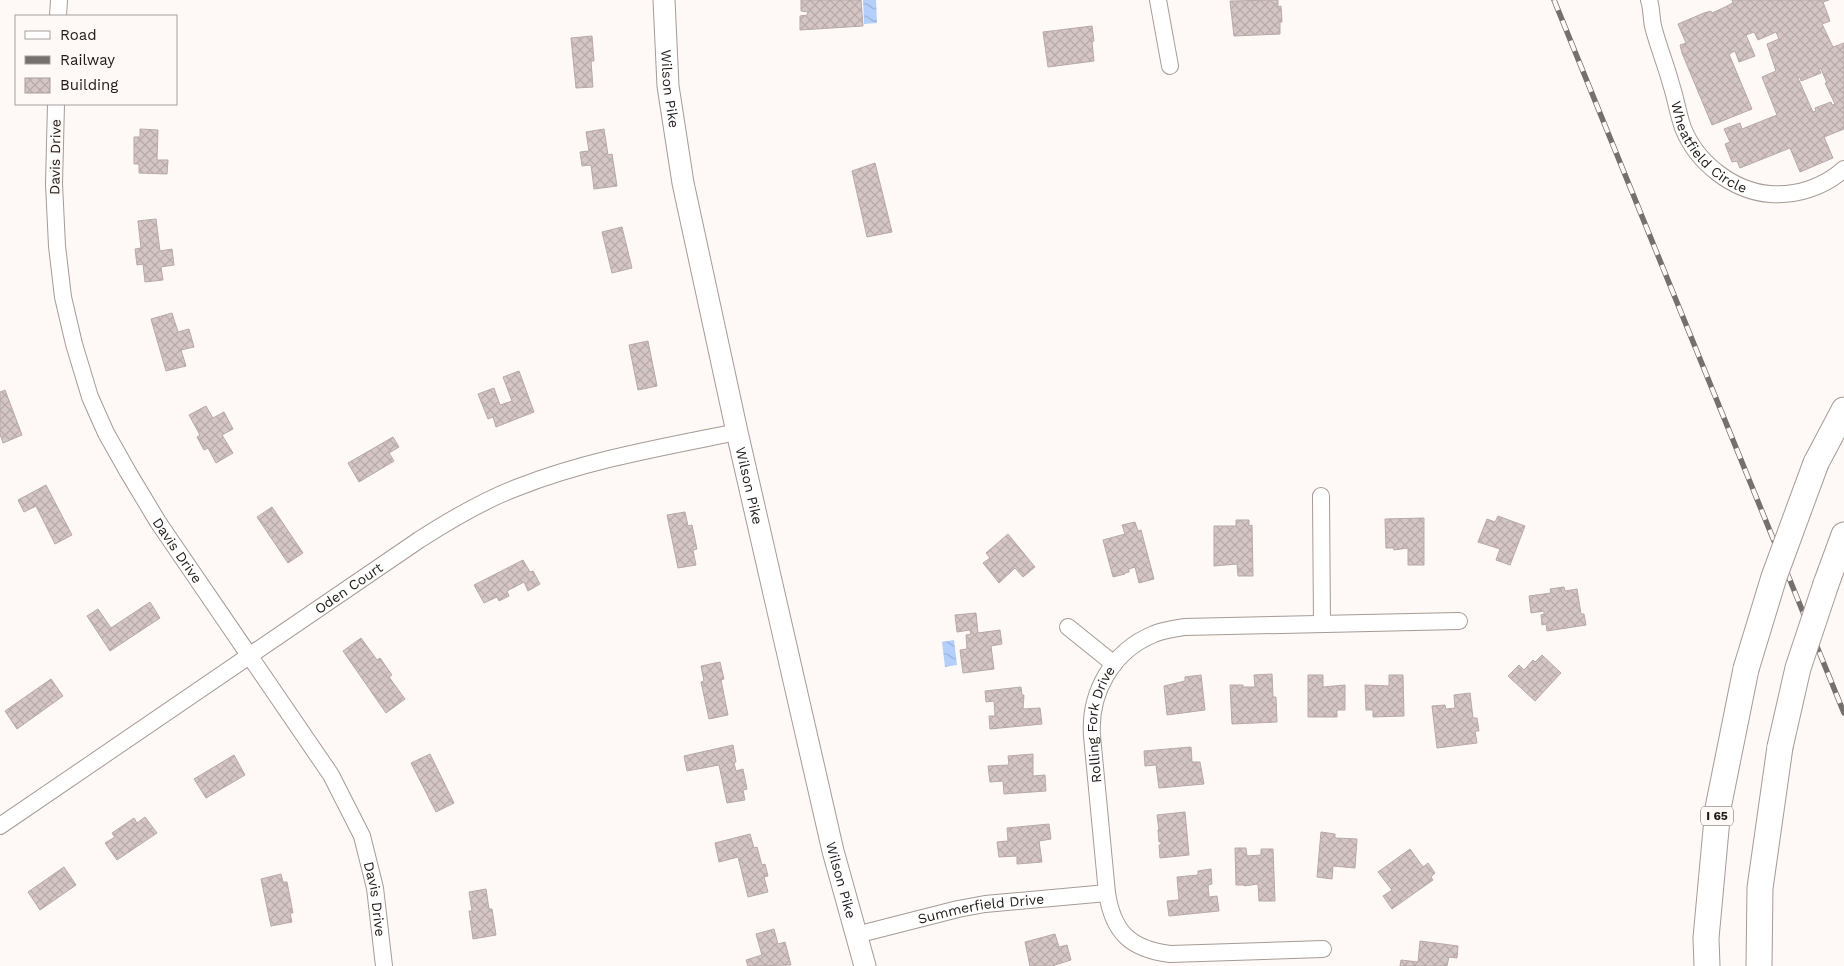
<svg xmlns="http://www.w3.org/2000/svg" width="1844" height="966" font-family="'Work Sans',sans-serif">
<style>
.water{fill:url(#water-waves)}
.building{fill:url(#building-cross-hatch);stroke:#b7a9a8;fill-rule:evenodd}
.lines{fill:none;stroke-linecap:round;stroke-linejoin:round}
.minor-casing{stroke:#a69a95;stroke-width:18}
.major-casing{stroke:#a69a95;stroke-width:23}
.highway-casing{stroke:#a69a95;stroke-width:27}
.minor{stroke:#fff;stroke-width:16}
.major{stroke:#fff;stroke-width:21}
.highway{stroke:#fff;stroke-width:25}
.rail-casing{stroke:#75706d;stroke-width:5.5}
.rail{stroke:#fef9f6;stroke-width:4;stroke-dasharray:11;stroke-linecap:butt}
.highway-bridge-casing{stroke:#a69a95;stroke-width:27;stroke-linecap:butt}
.highway-bridge{stroke:#fff;stroke-width:25}
.labels{text-anchor:middle;stroke-width:4;stroke-linejoin:round;paint-order:stroke}
.shield{fill:#fef9f6;stroke:#615c5a;stroke-width:1}
.shield-label{font-size:12px;font-weight:bold;fill:#1e1917}
.street-label{font-size:14px;fill:#1e1917;stroke:#fef9f6}
</style>
<defs>
<pattern id="water-waves" width="16" height="10" patternUnits="userSpaceOnUse" patternTransform="scale(1.25)"><rect width="16" height="10" fill="#b5cffb"/><path d="M0 5q4-4 8 0t8 0" fill="none" stroke="#9bb1d6"/></pattern>
<pattern id="building-cross-hatch" width="8" height="8" patternUnits="userSpaceOnUse" patternTransform="scale(1.25)"><rect width="8" height="8" fill="#d5c6c5"/><path d="M0 0l8 8M0 8l8-8" fill="none" stroke="#b6aaa8"/></pattern>
</defs>
<rect width="100%" height="100%" fill="#fef9f6"/>
<!-- water -->
<path class="water" d="M863 0H876L877 23 864 24Z
M954 640 957 665 945 667 942 642Z"/>
<!-- building -->
<path class="building" d="M801 0H861L863 26 800 30V16L807 15 808 12 801 11Z
M1278 0V7L1281 6 1282 22H1280V34L1234 36 1230 1Z
M1732 0H1829L1823 2 1830 21 1822 24 1833 47 1844 43V129L1824 137 1833 158 1800 172 1790 148 1740 168 1737 161 1732 162 1725 144 1730 142 1724 129 1740 123 1742 129 1777 115 1762 77 1776 71 1767 44 1779 39 1776 32 1758 40 1754 32 1746 35 1755 56 1739 62 1735 51 1729 54 1752 109 1712 125 1682 53 1680 45 1686 43 1678 24 1704 13 1711 11 1712 13 1723 8 1733 3ZM1819 69H1821L1827 83H1825L1835 104 1832 105 1831 102 1815 108 1816 111 1813 112 1798 78 1800 77 1801 81 1821 73Z
M1092 26 1094 41 1092 42 1094 61 1048 67 1043 32Z
M592 36 594 61H591L593 87 576 88 571 38Z
M140 129 158 130 157 160H168L167 174 139 173V164H134V137H140Z
M604 129 608 155 612 154 617 186 594 189 591 165 582 166 580 152 589 151 586 132Z
M875 163 892 232 867 237 852 171Z
M156 219 160 251 172 249 174 265 161 267 163 280 145 282 143 264 137 265 135 249 141 248 138 221Z
M622 227 632 268 612 273 602 232Z
M172 313 178 332 189 329 194 347 181 350 186 366 166 371 151 319Z
M648 341 657 386 638 390 629 345Z
M519 371 534 412 496 427 493 417 488 419 478 394 494 388 500 405 512 401 503 377Z
M5 390 22 435 3 443 0 434V392Z
M206 406 213 418 224 412 233 429 222 435 233 453 216 463 208 448 204 450 197 437 200 435 189 415Z
M393 437 399 447 389 453 394 461 359 482 348 463Z
M46 485 72 535 55 544 36 506 24 512 18 500Z
M272 507 303 553 288 563 257 517Z
M685 512 688 526 692 525 697 549 693 550 696 565 678 568 667 515Z
M1498 516 1525 526 1510 565 1496 560 1500 549 1478 542 1487 519 1495 522Z
M1424 518V565H1408V548L1394 550V548H1386L1385 519Z
M1236 520H1249V526L1252 525 1253 576H1238L1237 564 1214 566V526H1236Z
M1135 522 1138 531 1141 530 1154 579 1139 583 1135 567 1129 569V572L1125 573V574L1113 577 1103 540 1125 534 1122 525Z
M1008 534 1035 567 1023 577 1015 568 999 583 983 563 990 558 986 553Z
M523 560 530 572 533 571 540 584 528 591 524 582 507 591 509 596 499 601 497 597 484 603 474 585Z
M1564 587 1565 591 1577 589 1581 614H1584L1586 625 1547 631 1546 624 1542 625 1541 615 1544 614V611L1531 613 1529 596 1551 593 1550 589Z
M150 602 160 618 110 651 87 616 98 609 111 628Z
M976 613 978 633 1000 630 1002 644 991 646 994 669 963 673 960 650 967 649 966 635 971 634 970 630 957 632 955 615Z
M361 638 377 660 380 658 392 675 389 677 405 699 386 713 343 651Z
M1542 655 1561 673 1535 701 1508 676 1519 665 1524 670 1533 660 1535 662Z
M720 662 724 679 721 680 728 715 709 719 701 682 704 681 701 666Z
M1272 674 1273 697H1276L1277 722 1232 724 1230 685H1243V687H1255L1254 675Z
M1201 675 1205 710 1167 715 1164 686 1185 681V677Z
M1308 675H1323V687L1345 685V710H1337V717H1308Z
M1389 675H1403L1404 716 1373 717V710H1366L1365 685 1389 686Z
M51 679 63 696 17 729 5 711Z
M1021 687 1022 695H1024L1023 709 1040 708 1042 724 990 729 989 716H995L994 701 986 702 985 691Z
M1470 693 1473 718H1477L1479 731H1475L1477 743 1437 748 1432 706 1445 705 1446 709 1455 708 1454 695Z
M733 745 736 762 734 763 736 771 743 769 747 789 743 790 745 800 727 803 719 765 687 771 684 756Z
M1191 747 1192 762H1200L1204 784 1159 788 1156 765 1145 766 1144 751Z
M430 754 454 803 436 812 411 763Z
M1033 754V776L1045 775 1046 791 1004 794 1003 781 990 782 988 766 1009 765 1008 756Z
M234 755 245 775 206 798 194 779Z
M1185 812 1189 855 1160 858 1159 845H1161V841L1159 842 1158 830H1159L1157 815Z
M145 817 157 833 117 860 105 843 115 837 112 833 134 818 137 823Z
M1049 824 1051 839 1039 841 1042 862 1017 864V856L999 857 997 842 1008 841 1007 828Z
M1321 832 1335 834V838L1357 839 1355 868 1333 866 1332 879 1317 877Z
M750 834 754 848 757 847 762 865 765 864 768 876 764 877 768 892 748 897 738 857 719 862 715 843Z
M1235 848H1246L1247 856 1261 855V849H1273L1275 901H1259L1258 884 1244 886V885H1236Z
M1410 849 1423 867 1428 863 1435 873 1431 877 1433 880 1392 909 1383 896 1392 890 1378 872Z
M64 867 76 885 40 910 28 892Z
M1211 869 1212 884 1208 885 1209 897 1217 896 1219 911 1169 916 1167 901 1179 900 1177 877 1198 875V871Z
M281 874 283 882H287L293 913H290L292 922 271 926 261 879Z
M486 889 489 909H492L496 935 473 939 469 911H472L469 892Z
M774 929 778 944 785 942 791 965 748 966 746 960 762 955 756 934Z
M1055 934 1059 947 1067 945 1071 960 1052 966H1030L1025 942Z
M1420 941 1458 946 1457 958 1449 957 1447 966H1400L1401 960 1418 962Z"/>
<g class="lines">
<!-- minor casing -->
<g class="minor-casing">
<g id="minor">
<path d="M1158 0 1170 66"/>
<path id="s1" d="M1649 0C1652 9 1651 17 1653 26 1658 46 1666 65 1671 84 1676 99 1678 114 1683 128 1697 163 1733 191 1770 194 1797 196 1824 187 1844 169"/>
<path d="M58 16 59 0"/>
<path id="s2" d="M56 104 54 184 57 246 63 297 74 344 90 397 106 433 128 472 158 522 331 775 362 836 375 888 384 966"/>
<path d="M1321 496 1322 624"/>
<path d="M1068 627 1114 664"/>
<path id="s3" d="M0 826 419 540C450 520 482 501 516 488 587 460 663 447 737 432"/>
<path id="s4" d="M856 935 958 909 985 904 1107 893"/>
<path id="s5" d="M1323 949 1170 954C1130 949 1113 932 1107 893L1092 736C1089 693 1112 651 1154 634 1163 630 1174 629 1184 627L1459 621"/>
</g>
</g>
<!-- major casing -->
<g class="major-casing">
<g id="major">
<path id="s6" d="M664 0 668 86 683 183 737 432 833 851 865 966"/>
</g>
</g>
<!-- highway casing -->
<g class="highway-casing">
<path id="highway" d="M1816 463 1844 410
M1826 584 1844 535
M1707 966 1706 938 1718 808 1746 669
M1759 966 1760 888 1780 747"/>
</g>
<!-- minor -->
<use href="#minor" class="minor"/>
<!-- major -->
<use href="#major" class="major"/>
<!-- highway -->
<use href="#highway" class="highway"/>
<!-- rail casing -->
<g class="rail-casing">
<path id="rail" d="M1554 0 1844 713"/>
</g>
<!-- rail -->
<use href="#rail" class="rail"/>
<!-- highway-bridge casing -->
<g class="highway-bridge-casing">
<path id="highway-bridge" d="M1746 669 1774 577 1816 463
M1780 747 1798 668 1826 584"/>
</g>
<!-- highway-bridge -->
<use href="#highway-bridge" class="highway-bridge"/>
</g>
<g class="labels">
<!-- shield labels -->
<rect class="shield" x="1701" y="806.5" width="32" height="19" rx="4"/>
<g class="shield-label">
<text x="1717" y="820">I 65</text>
</g>
<!-- street labels -->
<g class="street-label">
<text dy="5" stroke="none"><textPath href="#s6" startOffset="89">Wilson Pike</textPath></text>
<text dy="5" stroke="none"><textPath href="#s1" startOffset="164">Wheatfield Circle</textPath></text>
<text transform="translate(55 157) rotate(-89)" y="5">Davis Drive</text>
<text dy="5" stroke="none"><textPath href="#s6" startOffset="494">Wilson Pike</textPath></text>
<text dy="5" stroke="none"><textPath href="#s2" startOffset="474">Davis Drive</textPath></text>
<text dy="5" stroke="none"><textPath href="#s3" startOffset="422">Oden Court</textPath></text>
<text dy="5" stroke="none"><textPath href="#s5" startOffset="420">Rolling Fork Drive</textPath></text>
<text dy="5" stroke="none"><textPath href="#s6" startOffset="899">Wilson Pike</textPath></text>
<text dy="5" stroke="none"><textPath href="#s2" startOffset="879">Davis Drive</textPath></text>
<text dy="5" stroke="none"><textPath href="#s4" startOffset="128">Summerfield Drive</textPath></text>
</g>
</g>
<!-- legend -->
<rect x="15" y="15" width="162" height="90" fill="#fef9f6" stroke="#a49f9d"/>
<rect x="25" y="31" width="25" height="8" fill="#ffffff" stroke="#a49f9d"/>
<text x="60" y="40" font-size="15" fill="#1e1917">Road</text>
<rect x="25" y="56" width="25" height="8" fill="#75706d" stroke="#a49f9d"/>
<text x="60" y="65" font-size="15" fill="#1e1917">Railway</text>
<rect x="25" y="78" width="25" height="15" fill="url(#building-cross-hatch)" stroke="#a49f9d"/>
<text x="60" y="90" font-size="15" fill="#1e1917">Building</text>
</svg>
